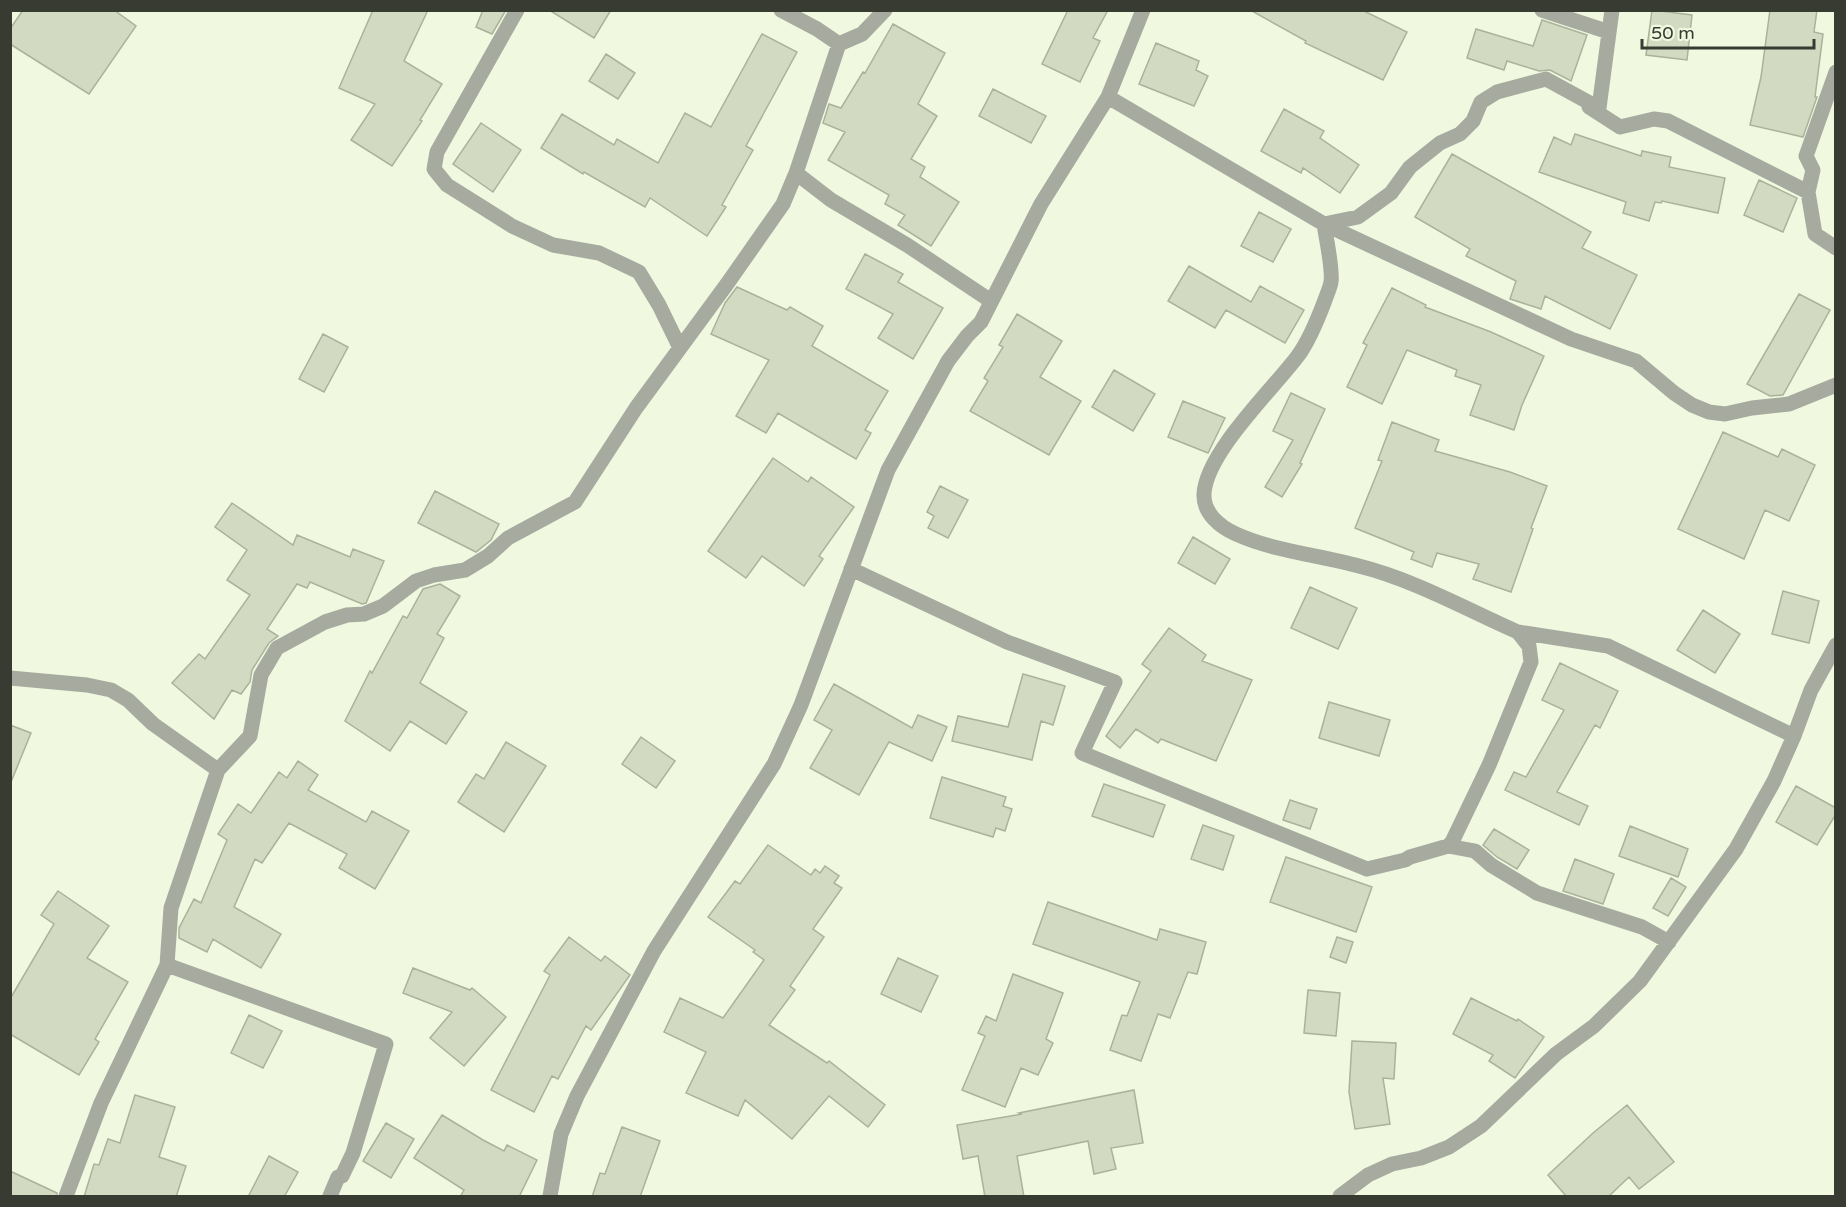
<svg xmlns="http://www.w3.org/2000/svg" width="1846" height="1207" font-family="'Varela Round',sans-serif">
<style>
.building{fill:#d2dbc2;stroke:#aab29a;stroke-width:1.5}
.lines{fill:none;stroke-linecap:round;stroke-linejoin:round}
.street{stroke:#a6aa9f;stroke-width:15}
</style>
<rect width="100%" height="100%" fill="#f0f8e0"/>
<!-- building -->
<path class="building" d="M23 10H114L136 26 89 94 10 44V29Z
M373 10H428L404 61 442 84 420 120 422 121 392 166 351 140 375 104 339 88Z
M483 10H506L492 34 476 27Z
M549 10H611L594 38Z
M1068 10H1108L1093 38 1100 41 1080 82 1042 64Z
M1250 10H1362L1407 32 1383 80 1305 43 1306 41Z
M1652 10 1692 15 1687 60 1646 55Z
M1770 10H1817L1814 32 1823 34 1815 97H1817L1803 137 1750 125 1761 77Z
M1542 20 1587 35 1571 81 1550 70 1539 71 1507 61 1504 70 1467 58 1476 29 1533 46Z
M893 24 945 53 918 104 937 116 911 159 925 167 920 177 959 202 931 246 898 225 905 215 885 204 889 195 828 160 845 132 823 123 829 104 841 108 863 72 865 73Z
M762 34 797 52 746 146 753 150 722 205 726 207 707 236 650 198 645 207 584 172 583 174 541 148 562 114 614 145 617 139 658 163 685 113 711 127Z
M1156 43 1199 61 1196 70 1208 76 1194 106 1139 84Z
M606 54 635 73 618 99 589 81Z
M993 89 1046 116 1031 143 979 116Z
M1284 109 1324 131 1320 138 1359 165 1340 193 1303 168 1301 173 1261 151Z
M481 123 521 150 493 192 453 164Z
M1575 134 1641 156 1642 151 1671 157 1669 167 1725 178 1718 213 1662 201 1661 203 1655 202 1649 221 1623 213 1626 202 1539 172 1554 137 1571 145Z
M1452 154 1591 232 1582 248 1637 275 1610 329 1545 296 1541 309 1510 299 1516 281 1466 256 1470 249 1415 217Z
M1759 180 1797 198 1783 232 1744 215Z
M1259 212 1291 229 1273 262 1241 246Z
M865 254 903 274 898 282 943 308 913 359 878 338 893 314 846 289Z
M1189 266 1251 302 1260 286 1304 310 1285 343 1226 310 1215 328 1168 301Z
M737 287 787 310 790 307 823 326 812 346 888 391 865 430 871 433 856 459 778 413 766 433 736 416 769 360 711 334 725 303Z
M1392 288 1426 305 1425 307 1491 332 1544 356 1522 405 1514 430 1470 415 1481 385 1455 376 1457 370 1407 350 1382 404 1347 387 1367 345 1363 343Z
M1799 294 1830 310 1783 395 1770 396 1747 384Z
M1017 314 1062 341 1040 377 1081 401 1049 455 970 411 988 381 984 378 1003 347 999 345Z
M323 334 348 347 324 392 299 379Z
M1114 370 1155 394 1133 431 1092 407Z
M1291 393 1325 409 1300 463 1302 464 1282 497 1265 487 1293 440 1273 431Z
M1183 401 1225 418 1208 453 1168 437Z
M1392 422 1439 440 1435 451 1510 472 1547 486 1531 528 1533 529 1511 592 1473 579 1479 564 1437 553 1432 567 1411 559 1414 552 1355 528 1382 461 1378 460Z
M1723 432 1778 457 1782 449 1815 465 1789 521 1765 510 1744 559 1678 529Z
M773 458 808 482 811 477 854 507 819 556 823 559 804 586 762 556 746 578 708 551Z
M940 486 968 500 948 538 928 528 934 516 927 512Z
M435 491 499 524 491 540 476 552 418 523Z
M232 503 293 545 297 535 350 557 353 549 384 561 366 603 362 604 310 582 307 588 297 584 267 629 278 636 269 643 252 670 250 682 241 694 232 690 214 719 172 683 199 654 205 659 250 595 227 580 247 550 215 527Z
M1193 537 1230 559 1215 584 1178 563Z
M440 584 460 596 437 634 444 638 420 683 467 712 446 744 410 721 390 751 345 721 370 671 372 673 403 616 407 618 423 589Z
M1310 587 1357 608 1338 649 1291 628Z
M1783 591 1819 601 1809 643 1772 634Z
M1703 610 1740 634 1715 673 1677 650Z
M1169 628 1206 655 1202 661 1252 680 1216 761 1161 739 1158 743 1136 729 1120 748 1106 736 1151 671 1142 664Z
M1560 663 1618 691 1600 728 1595 725 1557 792 1588 806 1579 825 1505 790 1514 772 1526 777 1564 710 1542 700Z
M1023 674 1065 686 1053 725 1041 721 1032 760 952 741 958 716 1008 727Z
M834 684 912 728 918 715 947 727 932 761 889 742 859 795 810 768 832 730 814 720Z
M1329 702 1390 720 1379 756 1319 738Z
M10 725 31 733 11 782H10Z
M641 737 675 761 656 788 622 764Z
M506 742 546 766 504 832 458 802 476 774 484 779Z
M298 761 318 775 308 790 366 822 372 811 409 831 375 889 339 868 347 854 289 823 262 863 255 859 234 907 281 934 261 968 213 939 207 952 179 938V928L194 899 201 903 227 840 218 834 238 804 251 813 279 772 287 778Z
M942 777 1006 797 1003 806 1012 809 1005 831 996 828 993 837 930 818Z
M1104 784 1165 805 1153 837 1092 816Z
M1796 786 1836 808V814L1817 845 1776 822Z
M1290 800 1317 809 1310 829 1283 820Z
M1203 825 1234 836 1223 870 1191 859Z
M1630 826 1688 849 1678 877 1619 856Z
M1494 829 1529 850 1517 869 1497 857 1483 845Z
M768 845 811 875 815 869 820 873 825 866 839 876 834 883 842 888 813 929 824 937 790 986 795 990 769 1025 827 1063 829 1061 885 1105 868 1127 829 1096 792 1139 745 1100 738 1116 686 1093 706 1052 664 1032 680 998 723 1018 764 960 753 952 755 950 708 917 735 881 740 884Z
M1286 857 1372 887 1356 932 1270 902Z
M1575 859 1614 874 1603 904 1563 891Z
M1671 878 1686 887 1668 916 1653 908Z
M58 891 109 926 87 958 128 982 95 1039 99 1042 79 1075 10 1034V999L54 924 41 915Z
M1048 902 1157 940 1160 929 1206 942 1197 974 1188 972 1170 1018 1158 1014 1141 1061 1110 1050 1122 1015 1127 1016 1140 982 1033 944Z
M569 937 601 961 605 956 630 975 591 1030 586 1026 558 1079 552 1076 534 1112 491 1090 550 975 544 971Z
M1337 937 1353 942 1346 963 1330 957Z
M898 958 938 976 921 1012 881 994Z
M413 968 470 990 472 988 506 1017 464 1066 430 1038 452 1012 403 993Z
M1013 974 1063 993 1046 1039 1053 1043 1038 1075 1021 1068 1005 1107 962 1090 985 1036 978 1033 986 1016 996 1021Z
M1308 990 1340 993 1336 1036 1304 1033Z
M1471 998 1517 1021 1518 1019 1544 1037 1515 1078 1489 1061 1493 1055 1453 1034Z
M249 1015 282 1031 263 1068 231 1053Z
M1352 1041 1396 1043 1394 1079 1383 1078 1390 1124 1355 1129 1349 1092Z
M1134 1090 1143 1143 1111 1148 1116 1169 1094 1174 1088 1141 1017 1156 1024 1197H985L978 1156 963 1159 957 1125 1022 1114 1019 1113Z
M135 1095 175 1107 159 1157 186 1166 176 1197H84L94 1164 99 1165 108 1139 120 1143Z
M1627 1105 1674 1162 1639 1189 1629 1177 1608 1197H1567L1548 1175 1593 1133Z
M442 1115 483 1140 504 1151 507 1145 537 1160 519 1197H460L464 1190 414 1158Z
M386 1123 414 1139 391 1178 363 1161Z
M622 1127 660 1141 640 1197H592L600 1173 605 1174Z
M269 1156 298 1172 284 1197H248Z
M10 1171 57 1193 56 1197H10Z"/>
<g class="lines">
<!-- street -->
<path class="street" d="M517 10 437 152 434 169 447 185 512 226 553 245 599 253 639 272 659 305 680 348
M1542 10 1609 32
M839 44 862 34 885 10
M1108 97 1324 224 1571 339 1636 361 1674 393 1692 405 1709 412 1725 414 1752 408 1789 404 1836 385
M1589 107 1620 127 1654 119 1668 121 1808 192 1815 234 1836 248
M796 173 831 200 907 245 991 301
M1808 192 1813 170 1806 156 1836 72
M851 569 1007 642 1115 682 1082 753 1367 869 1405 860 1410 857 1448 846 1475 851 1491 865 1537 893 1642 927 1669 942
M1518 632 1608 646 1794 736
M10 678 87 685 111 690 128 700 153 724 218 770 250 736 261 675 277 648 325 622 347 615 364 614 383 606 416 581 434 575 465 570 488 556 508 538 575 502 636 408 727 284 783 204 796 173 839 44 817 29 781 10
M1448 846 1452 842 1489 765 1531 662 1529 646 1518 632C1468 610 1412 579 1359 566 1320 555 1273 551 1236 534 1220 527 1203 513 1204 494 1206 453 1272 390 1297 357 1308 343 1319 316 1325 300 1327 294 1330 288 1331 282 1333 269 1326 238 1324 224L1358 217 1391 193 1410 167 1440 143 1460 134 1473 121 1481 102 1497 92 1546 79 1599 108 1612 10
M167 965 386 1044 353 1153 342 1176 338 1177 330 1196
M66 1196 101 1103 167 965 171 908 218 770
M550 1196 561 1134 577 1096 654 951 774 764 801 705 888 470 948 361 967 336 981 322 1041 204 1108 97 1143 10
M1340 1196 1368 1175 1392 1164 1421 1158 1449 1147 1481 1126 1556 1054 1594 1026 1640 981 1736 849 1774 781 1794 736 1811 690 1836 645"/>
</g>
<!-- border -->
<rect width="1846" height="1207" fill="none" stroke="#383b32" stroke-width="24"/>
<!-- scale -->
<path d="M1642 39v9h172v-9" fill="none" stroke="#383b32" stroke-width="3"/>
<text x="1651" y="39" font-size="18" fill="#383b32" stroke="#f0f8e0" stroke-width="4.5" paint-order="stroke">50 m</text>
</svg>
